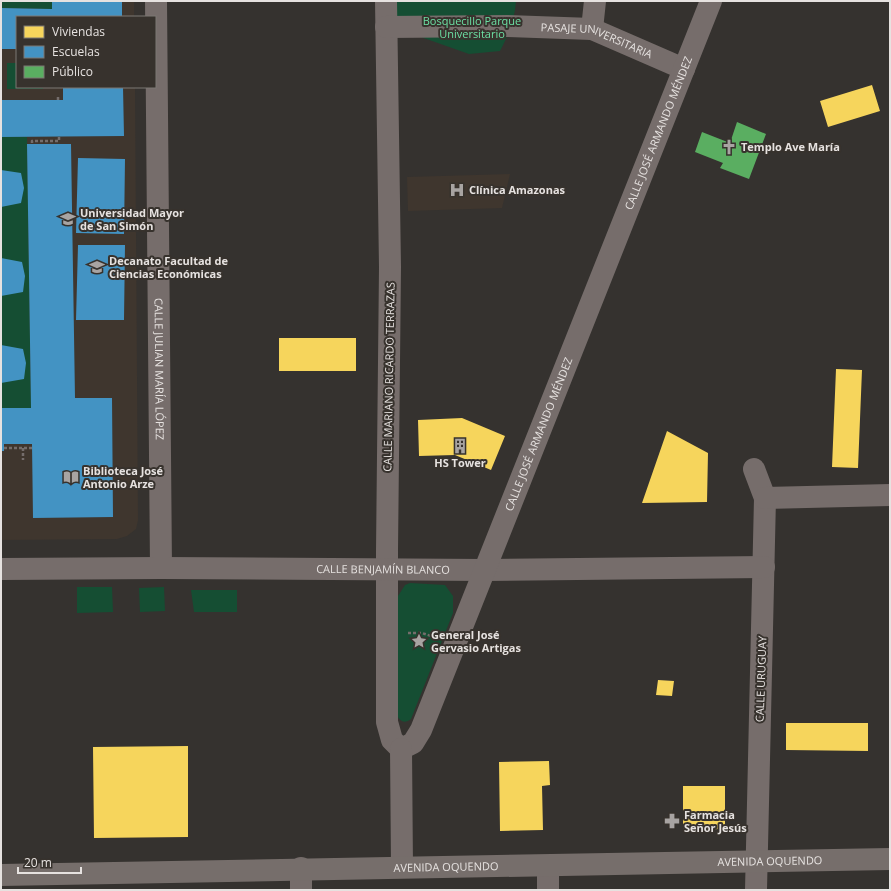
<svg xmlns="http://www.w3.org/2000/svg" width="891" height="891" font-family="'Open Sans',sans-serif">
<style>
.built{fill:#3f362e}
.green{fill:#154e33}
.homes{fill:#f6d55c}
.schools{fill:#4393c3}
.public{fill:#5aae61}
.lines{fill:none;stroke-linecap:round;stroke-linejoin:round}
.path{stroke:#746d6b;stroke-width:2.5;stroke-dasharray:3 2;stroke-linecap:butt}
.minor{stroke:#766d6b;stroke-width:22}
.major{stroke:#766e6b;stroke-width:22}
.labels{text-anchor:middle;stroke-width:4;stroke-linejoin:round;paint-order:stroke}
.park-label{font-size:11px;fill:#6ce0a4;stroke:#37322d}
.street-label{font-size:11px;fill:#e6e2e0;stroke:#37322d}
.poi-label{font-size:11px;font-weight:bold;fill:#e6e2e0;stroke:#37322d;text-anchor:start}
</style>
<rect width="100%" height="100%" fill="#35322f"/>
<!-- built -->
<path class="built" d="M1 1H134V17H17V87H135L138 520 136 529 127 536 117 539 1 540Z
M510 174 502 208 408 211 407 177Z"/>
<!-- green -->
<path class="green" d="M1 1H52V9L1 8Z
M389 1H516C515 19 508 36 500 51L469 54 418 36 394 22Z
M7 63H17V87H43V89H7Z
M1 137H27L31 408H1Z
M410 583 445 585 453 596V613L411 719C405 724 400 722 397 715L398 596 405 585Z
M77 587H112L113 612 77 613Z
M164 587 165 611 140 612 139 588Z
M191 590H237V612H194Z"/>
<!-- homes -->
<path class="homes" d="M872 85 880 111 828 127 820 101Z
M279 338H356V371H279Z
M836 369 862 370 858 468 832 467Z
M462 418 505 436 491 470 455 455 419 456 418 420Z
M667 431 708 453 707 502 642 503Z
M658 680 674 681 672 696 656 695Z
M786 723H868V751L786 750Z
M188 746V837L94 838 93 747Z
M549 761 550 785 542 786 543 830 500 831 499 762Z
M683 786H725V829L683 830Z"/>
<!-- schools -->
<path class="schools" d="M52 1H122V17H17V49H1V8L52 9Z
M63 87H123L124 136 1 137V100H63Z
M27 144H71L75 398H112L113 517 33 518 32 444H4V451H1V408H31Z
M78 158 125 159 124 234 76 233Z
M1 170 21 173 24 188 21 203 1 207Z
M78 245H125L124 320H76Z
M1 258 22 262 25 276 23 292 1 296Z
M1 345 23 349 26 363 24 379 1 383Z"/>
<!-- public -->
<path class="public" d="M737 122 766 134 749 179 720 168 723 163 695 152 702 132 730 143Z"/>
<g class="lines">
<!-- path -->
<path class="path" d="M58 100V95
M32 143V141H59V136
M4 448H32
M23 448V460
M408 633H422L434 637"/>
<!-- minor -->
<g class="minor">
<path id="s1" d="M156 1 161 568"/>
<path d="M386 1 390 267 387 551V722L392 740 401 749"/>
<path id="s2" d="M386 27 507 26 592 29 684 69"/>
<path d="M592 29 595 1"/>
<path d="M754 469 765 498 756 890"/>
<path d="M765 498 890 495"/>
<path id="s3" d="M1 569 161 568 485 570 764 567"/>
<path id="s4" d="M401 749 413 743 421 730 711 1"/>
<path d="M401 749 402 867"/>
<path d="M548 866V890"/>
<path d="M301 890V868"/>
</g>
<!-- major -->
<path class="major" id="s5" d="M1 875 890 859"/>
</g>
<!-- icons -->
<defs>
<g id="church-bare" transform="scale(1.2)"><path d="M-1.2-6h2.4v3.5h3.3v2.4h-3.3V6h-2.4V-.1h-3.3v-2.4h3.3Z" fill="#a8a4a2" stroke="#37322d" stroke-width="2.5" paint-order="stroke"/></g>
<g id="hospital-bare" transform="scale(1.2)"><path d="M-5-5h3v3.5h4V-5h3V5h-3V1.5h-4V5h-3Z" fill="#a8a4a2" stroke="#37322d" stroke-width="2.5" paint-order="stroke"/></g>
<g id="university-bare" transform="scale(1.2)"><path d="M0-5L7-2L0 1L-7-2ZM-4 1L0 2.5L4 1V4Q0 6-4 4Z" fill="#a8a4a2" stroke="#37322d" stroke-width="2.5" paint-order="stroke"/></g>
<g id="building-bare" transform="scale(1.2)"><path d="M-4-6H4V6H1V3H-1V6H-4ZM-2.5-4.3h1.7v1.8h-1.7ZM.8-4.3h1.7v1.8H.8ZM-2.5-1h1.7V.8h-1.7ZM.8-1h1.7V.8H.8Z" fill="#a8a4a2" stroke="#37322d" stroke-width="2.5" paint-order="stroke"/></g>
<g id="library-bare" transform="scale(1.2)"><path d="M-6-4Q-3-5.5-.7-3.5V5Q-3 3-6 4ZM6-4Q3-5.5 .7-3.5V5Q3 3 6 4Z" fill="#a8a4a2" stroke="#37322d" stroke-width="2.5" paint-order="stroke"/></g>
<g id="sight-bare" transform="scale(1.2)"><path d="M0-6L1.8-2.2L6-1.7L2.9 1.2L3.7 5.4L0 3.3L-3.7 5.4L-2.9 1.2L-6-1.7L-1.8-2.2Z" fill="#a8a4a2" stroke="#37322d" stroke-width="2.5" paint-order="stroke"/></g>
<g id="pharmacy-bare" transform="scale(1.2)"><path d="M-2-6h4v4h4v4h-4v4h-4v-4h-4v-4h4Z" fill="#a8a4a2" stroke="#37322d" stroke-width="2.5" paint-order="stroke"/></g>
</defs>
<g fill-rule="evenodd">
<use href="#church-bare" x="729" y="147"/>
<use href="#hospital-bare" x="457" y="190"/>
<use href="#university-bare" x="68" y="219"/>
<use href="#university-bare" x="97" y="267"/>
<use href="#building-bare" x="460" y="446"/>
<use href="#library-bare" x="71" y="477"/>
<use href="#sight-bare" x="419" y="641"/>
<use href="#pharmacy-bare" x="672" y="821"/>
</g>
<g class="labels">
<!-- park labels -->
<g class="park-label">
<text x="472" y="25">Bosquecillo Parque<tspan x="472" dy="13">Universitario</tspan></text>
</g>
<!-- street labels -->
<g class="street-label">
<text dy="4" stroke="none"><textPath href="#s2" startOffset="213">PASAJE UNIVERSITARIA</textPath></text>
<text dy="4" stroke="none"><textPath href="#s4" startOffset="671">CALLE JOSÉ ARMANDO MÉNDEZ</textPath></text>
<text dy="4" stroke="none"><textPath href="#s1" startOffset="368">CALLE JULIAN MARÍA LÓPEZ</textPath></text>
<text transform="translate(389 377) rotate(-89)" y="4">CALLE MARIANO RICARDO TERRAZAS</text>
<text dy="4" stroke="none"><textPath href="#s4" startOffset="347">CALLE JOSÉ ARMANDO MÉNDEZ</textPath></text>
<text dy="4" stroke="none"><textPath href="#s3" startOffset="382">CALLE BENJAMÍN BLANCO</textPath></text>
<text transform="translate(761 679) rotate(-88)" y="4">CALLE URUGUAY</text>
<text dy="4" stroke="none"><textPath href="#s5" startOffset="769">AVENIDA OQUENDO</textPath></text>
<text dy="4" stroke="none"><textPath href="#s5" startOffset="445">AVENIDA OQUENDO</textPath></text>
</g>
<!-- poi labels -->
<g class="poi-label">
<text x="741" y="151">Templo Ave María</text>
<text x="469" y="194">Clínica Amazonas</text>
<text x="80" y="217">Universidad Mayor<tspan x="80" dy="13">de San Simón</tspan></text>
<text x="109" y="265">Decanato Facultad de<tspan x="109" dy="13">Ciencias Económicas</tspan></text>
<text x="460" y="467" text-anchor="middle">HS Tower</text>
<text x="83" y="475">Biblioteca José<tspan x="83" dy="13">Antonio Arze</tspan></text>
<text x="431" y="639">General José<tspan x="431" dy="13">Gervasio Artigas</tspan></text>
<text x="684" y="819">Farmacia<tspan x="684" dy="13">Señor Jesús</tspan></text>
</g>
</g>
<!-- border -->
<rect width="891" height="891" fill="none" stroke="#e6e2e0" stroke-width="4"/>
<!-- legend -->
<rect x="16" y="16" width="140" height="72" fill="#37322d" stroke="#7d7875"/>
<rect x="24" y="26" width="20" height="12" fill="#f6d55c" stroke="#7d7875"/>
<text x="52" y="36" font-size="12" fill="#e6e2e0">Viviendas</text>
<rect x="24" y="46" width="20" height="12" fill="#4393c3" stroke="#7d7875"/>
<text x="52" y="56" font-size="12" fill="#e6e2e0">Escuelas</text>
<rect x="24" y="66" width="20" height="12" fill="#5aae61" stroke="#7d7875"/>
<text x="52" y="76" font-size="12" fill="#e6e2e0">Público</text>
<!-- scale -->
<path d="M18 867v6h63v-6" fill="none" stroke="#e6e2e0" stroke-width="2"/>
<text x="24" y="867" font-size="12" fill="#e6e2e0" stroke="#37322d" stroke-width="3" paint-order="stroke">20 m</text>
</svg>
